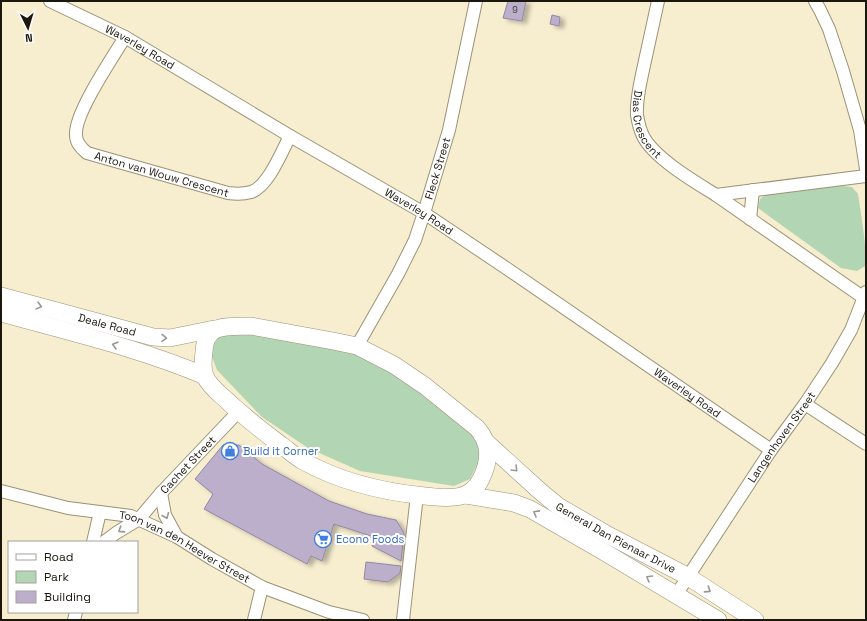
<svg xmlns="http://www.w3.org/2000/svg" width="867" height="621" font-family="'Space Grotesk',sans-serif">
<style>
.green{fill:#b2d5b3}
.building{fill:#bbafcb;stroke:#9387a2;filter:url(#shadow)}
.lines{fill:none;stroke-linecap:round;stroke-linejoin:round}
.street-casing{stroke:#9c9276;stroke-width:14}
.secondary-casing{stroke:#9c9276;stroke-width:18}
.street{stroke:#fff;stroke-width:12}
.secondary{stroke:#fff;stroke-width:17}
.oneway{stroke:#989792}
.labels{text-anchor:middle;stroke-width:4;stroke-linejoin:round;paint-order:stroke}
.number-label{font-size:9px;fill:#433d3c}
.street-label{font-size:11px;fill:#1b170c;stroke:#fff}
.shop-label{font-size:11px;fill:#366cbe;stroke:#fff;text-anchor:start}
</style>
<defs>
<filter id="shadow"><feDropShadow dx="4.5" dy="2.5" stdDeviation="2" flood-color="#0004"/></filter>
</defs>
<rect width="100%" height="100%" fill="#f7edcf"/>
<!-- green -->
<path class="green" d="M843 186 852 187 858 194C861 215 867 245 865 266L857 271 841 268 758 208 760 199 770 191Z
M238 326 377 358 471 426 481 443 478 464 470 479 454 486 360 471 308 448 262 417 217 370 211 354 218 335Z"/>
<!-- building -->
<path class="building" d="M508 1H526L522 21 503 18Z
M552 15 560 17 559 26 550 24Z
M223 445H239L262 464 329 501 367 514 396 520 404 533 401 561 372 546 374 537 334 524 322 561 311 556 307 564 204 509 213 494 195 479Z
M366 562 401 566 400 573 388 582 364 579Z"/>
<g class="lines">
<!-- street casing -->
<g class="street-casing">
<g id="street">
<path id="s1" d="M50 1 125 37 290 136 424 213 509 270 771 450"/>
<path id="s2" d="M658 1C653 24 648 47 643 70 640 84 636 100 637 115 638 121 640 130 643 136 654 158 695 182 716 195L864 298"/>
<path d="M815 1 820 10 829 29 843 71 860 130 866 169"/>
<path id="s3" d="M125 37C113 57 74 114 76 135 76 143 81 148 87 153L228 193C236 194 244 194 251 192 268 187 282 151 290 136"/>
<path d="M716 195 866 176"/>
<path d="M750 219 753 190"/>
<path id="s4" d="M357 346 398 274 415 240 424 213 449 130 476 1"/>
<path d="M805 404 866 444"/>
<path id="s5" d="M1 491 68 508 131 516 177 537 212 559 262 587 329 612 363 620"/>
<path d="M161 493 165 515 177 537"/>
<path d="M93 542 100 512"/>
<path id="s6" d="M104 542 116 533 139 519 161 493 238 412"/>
<path id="s7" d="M676 595 771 450 805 404 832 363 851 330 866 292"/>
<path d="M74 620 76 612"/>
<path d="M254 620 262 587"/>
<path d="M403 620 417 495"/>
</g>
</g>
<!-- secondary casing -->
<g class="secondary-casing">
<g id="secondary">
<path id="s8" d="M1 296 153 337 170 338 214 329"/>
<path d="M1 313C69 332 139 348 205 376"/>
<path d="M251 326 333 341 357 346 394 365 425 386 477 428C491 444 490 461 481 479 470 502 447 498 425 496 384 492 339 481 303 461 296 457 288 450 281 445 261 430 241 414 223 397 216 391 208 384 205 376 202 369 203 360 204 352 205 322 228 327 251 326Z"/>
<path id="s9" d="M487 443 541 492 558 506 608 535 687 576 755 620"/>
<path d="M466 495 514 503 530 509 606 553 718 620"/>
</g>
</g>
<!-- street -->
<use href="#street" class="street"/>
<!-- secondary -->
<use href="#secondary" class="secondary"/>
</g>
<!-- one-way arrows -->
<defs><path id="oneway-chevron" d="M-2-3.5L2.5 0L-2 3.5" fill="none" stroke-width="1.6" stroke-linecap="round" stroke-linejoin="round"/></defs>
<g class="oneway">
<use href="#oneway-chevron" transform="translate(39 306) rotate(15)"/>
<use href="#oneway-chevron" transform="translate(164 338) rotate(1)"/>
<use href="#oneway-chevron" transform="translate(115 345) rotate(-164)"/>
<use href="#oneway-chevron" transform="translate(515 469) rotate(45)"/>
<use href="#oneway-chevron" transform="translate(536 513) rotate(-151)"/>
<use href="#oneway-chevron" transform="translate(166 516) rotate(67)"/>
<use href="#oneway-chevron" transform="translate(121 530) rotate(147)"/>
<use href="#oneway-chevron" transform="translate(649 578) rotate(-149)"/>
<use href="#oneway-chevron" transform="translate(708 590) rotate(33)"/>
</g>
<!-- icons -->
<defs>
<g id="shop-ring" transform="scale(0.9)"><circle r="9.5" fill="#fff" stroke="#3f7fe0" stroke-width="1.5"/><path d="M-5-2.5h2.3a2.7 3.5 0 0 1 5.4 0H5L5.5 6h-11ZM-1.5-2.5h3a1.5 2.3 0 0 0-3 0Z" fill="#3f7fe0"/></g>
<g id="supermarket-ring" transform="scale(0.9)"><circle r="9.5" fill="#fff" stroke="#3f7fe0" stroke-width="1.5"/><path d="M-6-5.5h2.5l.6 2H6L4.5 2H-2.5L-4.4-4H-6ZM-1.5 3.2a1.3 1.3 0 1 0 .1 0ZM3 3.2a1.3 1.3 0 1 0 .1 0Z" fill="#3f7fe0"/></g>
</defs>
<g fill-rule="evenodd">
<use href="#shop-ring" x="230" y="451"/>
<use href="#supermarket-ring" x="323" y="539"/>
</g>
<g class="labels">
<!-- number labels -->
<g class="number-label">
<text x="515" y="13">9</text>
</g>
<!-- street labels -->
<g class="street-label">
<text dy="4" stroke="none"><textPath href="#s1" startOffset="101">Waverley Road</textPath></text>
<text dy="4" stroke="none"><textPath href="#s2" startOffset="128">Dias Crescent</textPath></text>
<text dy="4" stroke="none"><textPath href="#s4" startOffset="196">Fleck Street</textPath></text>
<text dy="4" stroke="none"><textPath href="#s3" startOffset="210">Anton van Wouw Crescent</textPath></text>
<text dy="4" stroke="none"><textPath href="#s1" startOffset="425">Waverley Road</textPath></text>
<text dy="4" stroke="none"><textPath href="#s8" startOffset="110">Deale Road</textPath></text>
<text dy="4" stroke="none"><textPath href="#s1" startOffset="749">Waverley Road</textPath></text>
<text dy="4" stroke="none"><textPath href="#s7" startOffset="190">Langenhoven Street</textPath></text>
<text dy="4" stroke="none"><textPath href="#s6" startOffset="115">Cachet Street</textPath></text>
<text dy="4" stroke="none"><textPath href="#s9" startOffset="161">General Dan Pienaar Drive</textPath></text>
<text dy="4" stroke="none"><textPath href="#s5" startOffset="194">Toon van den Heever Street</textPath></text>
</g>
<!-- shop labels -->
<g class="shop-label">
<text x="243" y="455">Build it Corner</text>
<text x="336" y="543">Econo Foods</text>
</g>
</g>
<!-- border -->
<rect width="867" height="621" fill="none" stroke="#1b170c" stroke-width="4"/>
<!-- legend -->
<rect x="8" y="541" width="130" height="72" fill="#ffffff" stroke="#a4a29e"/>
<rect x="16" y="554" width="20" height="6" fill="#ffffff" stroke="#a4a29e"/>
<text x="44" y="561" font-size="12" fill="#1b170c">Road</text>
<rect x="16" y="571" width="20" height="12" fill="#b2d5b3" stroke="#a4a29e"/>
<text x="44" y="581" font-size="12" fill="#1b170c">Park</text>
<rect x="16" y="591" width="20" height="12" fill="#bbafcb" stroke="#a4a29e"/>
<text x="44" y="601" font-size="12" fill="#1b170c">Building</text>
<!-- north arrow -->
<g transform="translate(28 28) rotate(175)" stroke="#ffffff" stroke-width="3" paint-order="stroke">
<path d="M0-3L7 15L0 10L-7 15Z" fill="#1b170c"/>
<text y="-6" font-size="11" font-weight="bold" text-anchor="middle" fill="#1b170c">N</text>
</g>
</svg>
